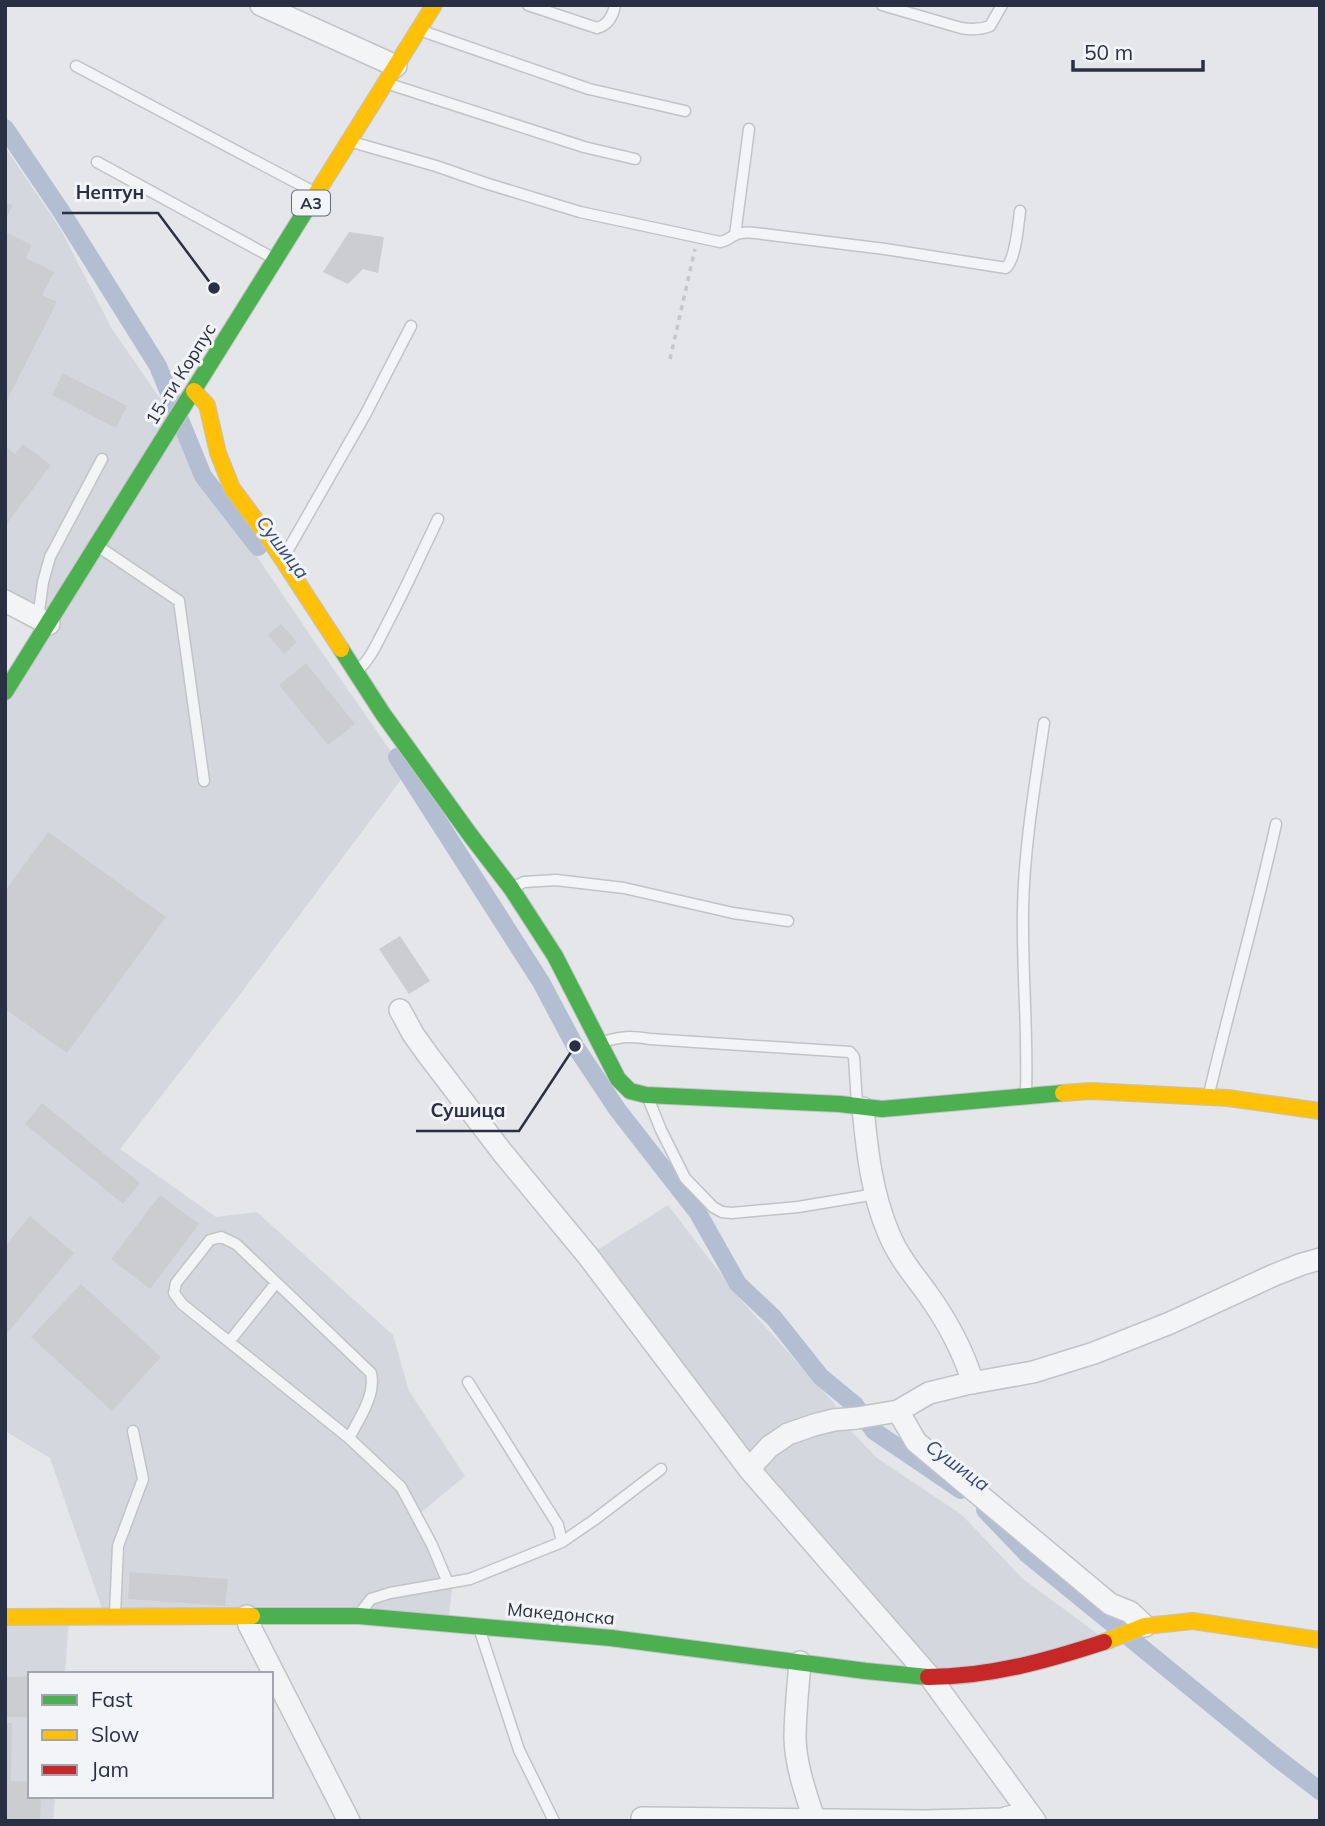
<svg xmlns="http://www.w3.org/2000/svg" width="1325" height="1826" font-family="Mulish,sans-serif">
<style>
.built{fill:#d5d7de}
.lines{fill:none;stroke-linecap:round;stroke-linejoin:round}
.canal{stroke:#b3bed3;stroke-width:18}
.building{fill:#cccdd1}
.lane-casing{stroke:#c2c3c7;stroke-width:13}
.street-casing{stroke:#c2c3c7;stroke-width:24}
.fast-casing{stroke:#c2c3c7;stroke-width:18}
.slow-casing{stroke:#c2c3c7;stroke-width:18}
.jam-casing{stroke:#c2c3c7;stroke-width:18}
.path{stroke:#c6c7cc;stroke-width:3.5;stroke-dasharray:5 5;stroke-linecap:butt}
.lane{stroke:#f3f4f6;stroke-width:10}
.street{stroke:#f3f4f6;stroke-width:21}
.fast{stroke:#4caf50;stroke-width:16}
.slow{stroke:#ffc107;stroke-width:16}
.jam{stroke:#c62828;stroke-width:16}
.labels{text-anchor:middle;stroke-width:6;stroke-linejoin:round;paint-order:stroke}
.shield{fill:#f2f4f8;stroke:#666b79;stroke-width:2}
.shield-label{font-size:16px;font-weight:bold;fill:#2a3043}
.street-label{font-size:18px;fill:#2a3043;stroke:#f2f4f8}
.water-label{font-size:19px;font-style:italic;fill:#344877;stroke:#f2f4f8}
.leader{fill:none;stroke:#2a3043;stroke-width:2.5}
.callout-dot{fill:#2a3043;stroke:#f2f4f8;stroke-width:2.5}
.callout-label{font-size:19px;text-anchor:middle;font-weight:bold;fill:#2a3043;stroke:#f2f4f8;stroke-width:6;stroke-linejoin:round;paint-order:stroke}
</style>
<rect width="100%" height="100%" fill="#e5e6e9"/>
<!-- built -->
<path class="built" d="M5 147 61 230 112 329 175 420 203 476 314 641 406 773 238 997 120 1149 216 1217 257 1212 393 1335 409 1391 465 1476 417 1516 453 1581 448 1624 105 1617 50 1458 5 1431V692L49 624 5 601Z
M668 1205 740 1299 833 1402 852 1432 877 1458 962 1515 1022 1578 1107 1641 930 1677 588 1256Z
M5 1617H69L65 1674H30V1796H55L53 1821H5Z"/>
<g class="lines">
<!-- canal -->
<path class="canal" d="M5 128 61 211 158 366 203 476 258 547
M397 757 541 982 575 1046 617 1109 698 1213 738 1284 774 1318 821 1377 855 1405 874 1431 961 1490
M985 1510 1027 1554 1277 1758 1320 1791"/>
</g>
<!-- building -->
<path class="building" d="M5 202 13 205 5 220Z
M5 232 32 245 26 258 54 272 42 295 57 302 5 404Z
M349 232 384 237 378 273 363 269 348 284 323 272Z
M63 373 127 406 116 428 52 395Z
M23 444 51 465 5 526V447L15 454Z
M281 624 297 642 284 654 268 635Z
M306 663 355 724 328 745 279 685Z
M48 832 166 917 67 1053 5 1009V891Z
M400 936 430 981 409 994 379 949Z
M42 1103 140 1183 123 1204 25 1124Z
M160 1195 199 1224 150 1289 111 1259Z
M30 1216 74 1253 5 1336V1246Z
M81 1284 161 1357 112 1411 31 1337Z
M130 1572 228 1579 225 1606 128 1599Z
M30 1676V1717H5V1677Z
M5 1723H12L11 1781 30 1782V1796H41L40 1821H5Z"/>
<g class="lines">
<!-- lane casing -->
<g class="lane-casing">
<path id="lane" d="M528 5 597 28C608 25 613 16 615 5
M882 5 961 28C972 30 980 30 990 26L1002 5
M422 31 589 89 685 111
M76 66 314 192
M389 84 584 147 635 159
M352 142 436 166 485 183 580 212 720 242C727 241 730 237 737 234 746 231 754 233 763 234L885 249 1006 268C1016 258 1018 226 1020 211
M97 162 273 258
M735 235 749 129
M99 547 179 601 204 781
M282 554 289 548 365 415 411 326
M38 618 43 582 50 557 102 459
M357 671C371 659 378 641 387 624 405 590 421 554 438 519
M514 887 524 882 556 880 624 888 733 913 788 921
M603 1042C622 1036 631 1036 650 1039L850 1052 854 1057 857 1104
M1026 1093C1028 1032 1022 971 1023 910 1024 847 1035 785 1044 723
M1209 1094C1230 1004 1256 915 1276 824
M648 1098 661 1130 685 1178 713 1207 722 1212 732 1213 798 1207 876 1194
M229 1342 276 1283
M468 1382 558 1525 562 1542
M349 1438C359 1419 376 1395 371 1373L236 1244 221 1237 210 1240 176 1283 174 1293 182 1304 349 1438 401 1487 432 1545 448 1583
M360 1613 371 1599 390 1593 470 1579 562 1542 594 1520 661 1469
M115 1614 118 1546 143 1479 133 1431
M479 1628 519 1750 554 1821"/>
</g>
<!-- street casing -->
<g class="street-casing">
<path id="street" d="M261 5 396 66
M5 601 49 624
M400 1010 413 1034 428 1055 502 1152 588 1256 749 1469 930 1677 1035 1821
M863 1108C867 1151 872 1195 889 1234 898 1256 913 1274 927 1293 947 1321 963 1350 973 1383
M898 1411 916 1442 1110 1604 1130 1612 1145 1626
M749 1469 769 1447 788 1434 814 1425 834 1420 857 1418 898 1411 929 1393 966 1384 1033 1372 1094 1353 1170 1323 1274 1275 1302 1264 1320 1259
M247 1616 249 1625 349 1821
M800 1662C798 1688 795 1714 795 1739 796 1767 806 1794 814 1819
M642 1818 925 1821 1002 1819 1028 1812"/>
</g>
<!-- fast casing -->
<g class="fast-casing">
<path id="fast" d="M341 649 383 714 471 836 511 888 555 956 618 1079 630 1091 646 1095 840 1104 882 1109 1063 1093
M5 692 311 202
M252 1616H359L611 1638 866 1671 928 1677"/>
</g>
<!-- slow casing -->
<g class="slow-casing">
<path id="slow" d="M311 202 434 5
M194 391 207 405 218 453 232 488 266 534 341 649
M1063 1093 1091 1091 1228 1098 1320 1111
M5 1617 252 1616
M1104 1642 1145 1626 1193 1621 1320 1640"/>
</g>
<!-- jam casing -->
<g class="jam-casing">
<path id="jam" d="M928 1677C989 1677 1046 1661 1104 1642"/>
</g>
<!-- path -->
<path class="path" d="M670 359 695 249"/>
<!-- lane -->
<use href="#lane" class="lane"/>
<!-- street -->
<use href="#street" class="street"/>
<!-- fast -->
<use href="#fast" class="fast"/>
<!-- slow -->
<use href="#slow" class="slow"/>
<!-- jam -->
<use href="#jam" class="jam"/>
</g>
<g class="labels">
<!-- shield labels -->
<rect class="shield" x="292" y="190.5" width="38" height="25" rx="5"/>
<g class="shield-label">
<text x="311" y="209">A3</text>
</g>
<!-- street labels -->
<g class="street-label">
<text transform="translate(181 374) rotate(-58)" y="6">15-ти Корпус</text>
<text transform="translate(561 1614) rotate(5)" y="6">Македонска</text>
</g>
<!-- water labels -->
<g class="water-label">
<text transform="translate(283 547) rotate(53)" y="7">Сушица</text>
<text transform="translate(958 1465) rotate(36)" y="7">Сушица</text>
</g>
</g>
<!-- callouts -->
<path class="leader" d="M214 288L158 213H62M575 1046L519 1131H416"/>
<g class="callout-dot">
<circle cx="214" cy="288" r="7"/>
<circle cx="575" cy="1046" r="7"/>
</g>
<g class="callout-label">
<text x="110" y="199">Нептун</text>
<text x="468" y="1117">Сушица</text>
</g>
<!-- border -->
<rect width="1325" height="1826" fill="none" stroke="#2a3043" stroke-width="14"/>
<!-- legend -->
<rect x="28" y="1672" width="245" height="126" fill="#f2f4f8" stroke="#a2a6b0" stroke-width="2"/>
<rect x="42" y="1695" width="35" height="10" fill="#4caf50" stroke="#a2a6b0" stroke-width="2"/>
<text x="91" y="1707" font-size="21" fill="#2a3043">Fast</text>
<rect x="42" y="1730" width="35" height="10" fill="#ffc107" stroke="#a2a6b0" stroke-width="2"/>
<text x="91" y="1742" font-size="21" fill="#2a3043">Slow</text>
<rect x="42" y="1765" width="35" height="10" fill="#c62828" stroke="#a2a6b0" stroke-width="2"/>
<text x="91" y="1777" font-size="21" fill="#2a3043">Jam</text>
<!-- scale -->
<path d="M1073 60v10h130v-10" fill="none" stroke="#2a3043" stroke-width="3.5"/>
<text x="1084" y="60" font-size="21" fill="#2a3043" stroke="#f2f4f8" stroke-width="5" paint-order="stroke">50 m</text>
</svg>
